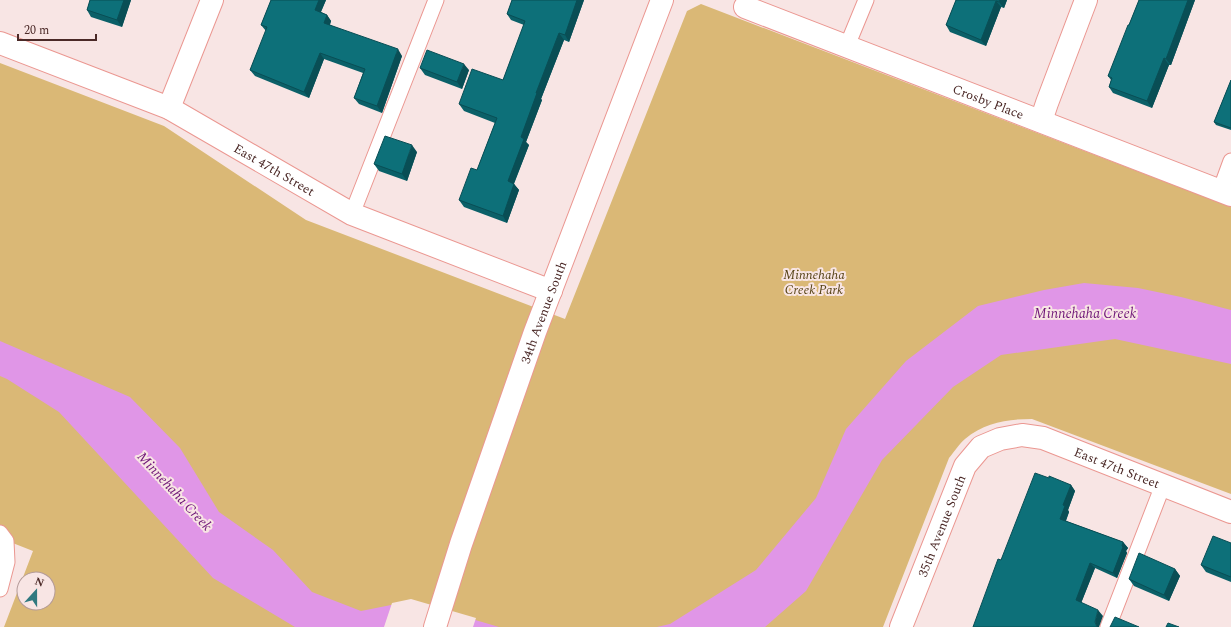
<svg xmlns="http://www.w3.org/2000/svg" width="1231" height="627" font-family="Spectral,serif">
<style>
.green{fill:#dab876;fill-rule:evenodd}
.water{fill:#e096e7}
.pier{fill:#f8e5e4}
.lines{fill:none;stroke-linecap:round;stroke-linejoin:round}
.service-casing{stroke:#eb9791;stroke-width:17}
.minor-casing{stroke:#eb9791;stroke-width:24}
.tertiary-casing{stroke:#eb9791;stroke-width:24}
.service{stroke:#fff;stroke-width:15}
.minor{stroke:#fff;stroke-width:22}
.tertiary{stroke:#fff;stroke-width:22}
.wall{fill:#0b6068}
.shaded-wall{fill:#094e55}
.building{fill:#0d7079;stroke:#094e55}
.labels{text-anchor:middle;stroke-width:4;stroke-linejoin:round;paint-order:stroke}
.street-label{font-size:13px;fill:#4b2927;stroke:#f8e5e4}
.park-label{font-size:13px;font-style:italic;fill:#574316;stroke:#f8e5e4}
.water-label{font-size:14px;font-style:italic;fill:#6f1678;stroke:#f8e5e4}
</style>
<rect width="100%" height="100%" fill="#f8e5e4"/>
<!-- green -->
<path class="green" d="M701 4 1231 207V494L1032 419C1008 419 985 422 965 439 959 444 954 452 949 458L883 627H4L33 551 0 538V63L164 126 306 220 565 319 687 11ZM24 579H48V603H24Z"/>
<!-- water -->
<path class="water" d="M1084 283 1138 288 1181 297 1231 310V364L1115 339 1001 355 953 387 882 460 806 591 765 627H657L670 624 756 570 816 498 846 429 906 361 978 306 1044 290Z
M0 341 130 397 180 448 219 512 273 550 312 592 361 611 411 601 499 627H295L213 578 59 412 7 379 0 376Z"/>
<!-- pier -->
<path class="pier" d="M411 599 476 618 473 627H384L392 603Z"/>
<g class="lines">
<!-- service casing -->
<g class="service-casing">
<path id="service" d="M847 46 866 0
M1220 191 1231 161
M352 214 436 0
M0 533 6 541 7 562 0 589
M1108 627 1163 485"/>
</g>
<!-- minor casing -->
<g class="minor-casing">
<g id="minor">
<path id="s1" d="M745 7 1231 195"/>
<path id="s2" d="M0 43 169 108 352 214 551 291"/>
<path d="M169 108 212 0"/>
<path d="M1041 121 1047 103 1086 0"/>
<path id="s3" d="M901 627 965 466 981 447 1000 439 1022 435 1043 438 1231 512"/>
</g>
</g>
<!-- tertiary casing -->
<g class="tertiary-casing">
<g id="tertiary">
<path id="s4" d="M435 627 461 544 535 332 662 0"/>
</g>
</g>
<!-- service -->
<use href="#service" class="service"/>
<!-- minor -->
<use href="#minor" class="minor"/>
<!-- tertiary -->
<use href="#tertiary" class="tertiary"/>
</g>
<!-- wall -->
<path class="wall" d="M90 0H131L122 27 91 17 87 10Z
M271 0H326L321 12 327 15 331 21 330 25 402 56 382 113 359 104 354 98 363 73 324 59 309 98 255 76 250 70 266 31 261 25Z
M512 0H584L569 42 564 40 541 99 542 100 526 142 529 145 514 184 519 190 507 223 464 207 459 200 477 170 495 123 464 111 459 104 503 80 524 25 511 20 507 14Z
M956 0H1007L1004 8 1001 7 986 46 950 32 946 25Z
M1139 0H1195L1171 65H1169L1152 108 1113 93 1109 87 1111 80 1108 76Z
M420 68 469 70 462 89 425 75Z
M1231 80V130L1216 125 1214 122Z
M417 152 407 181 379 171 374 164Z
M1049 478 1071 485 1075 491 1068 510 1069 512 1066 521 1123 542 1128 548 1126 551 1127 553 1117 578 1095 568 1081 603 1103 616 1001 560Z
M1231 543V582L1206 572 1201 565Z
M1175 569 1180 576 1169 601 1134 586 1129 579Z"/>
<!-- shaded-wall -->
<path class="shaded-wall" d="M124 0H131L122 27 117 20Z
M319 0H326L319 16 315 10Z
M577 0H584L569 42 565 35Z
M1000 0H1007L1004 8 999 2Z
M1188 0H1195L1171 65 1166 59Z
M996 1 1001 7 986 46 981 40Z
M327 15 331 21 328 29 324 23Z
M559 33 564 40 541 99 542 100 526 142 529 145 512 188 508 181 521 137 536 93Z
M398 49 402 56 382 113 377 106Z
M320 53 324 59 309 98 304 92Z
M1164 58 1169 65 1152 108 1147 101Z
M464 64 469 70 462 89 457 82Z
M412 145 417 152 407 181 402 174Z
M514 184 519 190 507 223 503 216Z
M1071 485 1075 491 1068 510 1069 512 1064 525 1060 519 1063 505Z
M1123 542 1128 548 1126 551 1127 553 1117 578 1113 573Z
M1090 563 1095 568 1080 606 1076 600Z
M1175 569 1180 576 1169 601 1164 595Z
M1098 610 1103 616 1099 627H1097L1095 622Z"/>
<!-- building -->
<path class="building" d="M90 0H124L117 20 87 10Z
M271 0H319L315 10 327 15 324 23 398 49 377 106 354 98 365 69 320 53 304 92 250 70 267 27 261 25Z
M512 0H577L565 35 559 33 536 93H537L521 137 524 139 508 181 514 184 503 216 459 200 471 168 477 170 497 118 459 104 472 69 503 80 525 21 507 14Z
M956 0H1000L999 2 996 1 981 40 946 25Z
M1139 0H1188L1166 59 1164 58 1147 101 1109 87 1112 78 1108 76 1128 25H1129Z
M427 50 464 64 457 82 420 68Z
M1231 80V128L1214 122Z
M385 136 412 145 402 174 374 164Z
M1035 473 1049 478V476L1071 485 1063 505 1065 506 1060 519 1123 542 1122 546 1123 547 1113 573 1090 563 1076 600 1098 610 1095 622 1097 627H973L998 559 1001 560Z
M1213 536 1231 543V577L1201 565Z
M1139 553 1175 569 1164 595 1129 579Z
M1115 617 1139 627H1110Z
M1168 623 1179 627H1166Z"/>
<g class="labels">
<!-- street labels -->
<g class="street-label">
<text dy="5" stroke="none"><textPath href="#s1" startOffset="261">Crosby Place</textPath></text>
<text dy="5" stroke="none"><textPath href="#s2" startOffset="303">East 47th Street</textPath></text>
<text dy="5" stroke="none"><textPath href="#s4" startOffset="333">34th Avenue South</textPath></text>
<text dy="5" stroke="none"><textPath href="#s3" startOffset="342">East 47th Street</textPath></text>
<text dy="5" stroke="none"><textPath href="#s3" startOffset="109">35th Avenue South</textPath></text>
</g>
<!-- park labels -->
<g class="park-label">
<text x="814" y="279">Minnehaha<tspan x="814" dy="15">Creek Park</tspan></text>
</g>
<!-- water labels -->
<g class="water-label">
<text x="1085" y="318">Minnehaha Creek</text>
<text transform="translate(175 491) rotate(47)" y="5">Minnehaha Creek</text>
</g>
</g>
<!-- north arrow -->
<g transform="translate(36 591) rotate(21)"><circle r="19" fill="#f8e5e4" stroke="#b39a98"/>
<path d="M0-3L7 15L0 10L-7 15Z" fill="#307980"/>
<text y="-6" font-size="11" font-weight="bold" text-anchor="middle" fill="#4b2927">N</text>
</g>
<!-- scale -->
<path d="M18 34v6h78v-6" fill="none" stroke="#4b2927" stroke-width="2"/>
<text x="24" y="34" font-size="12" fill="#4b2927" stroke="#f8e5e4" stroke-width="3" paint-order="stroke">20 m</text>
</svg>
